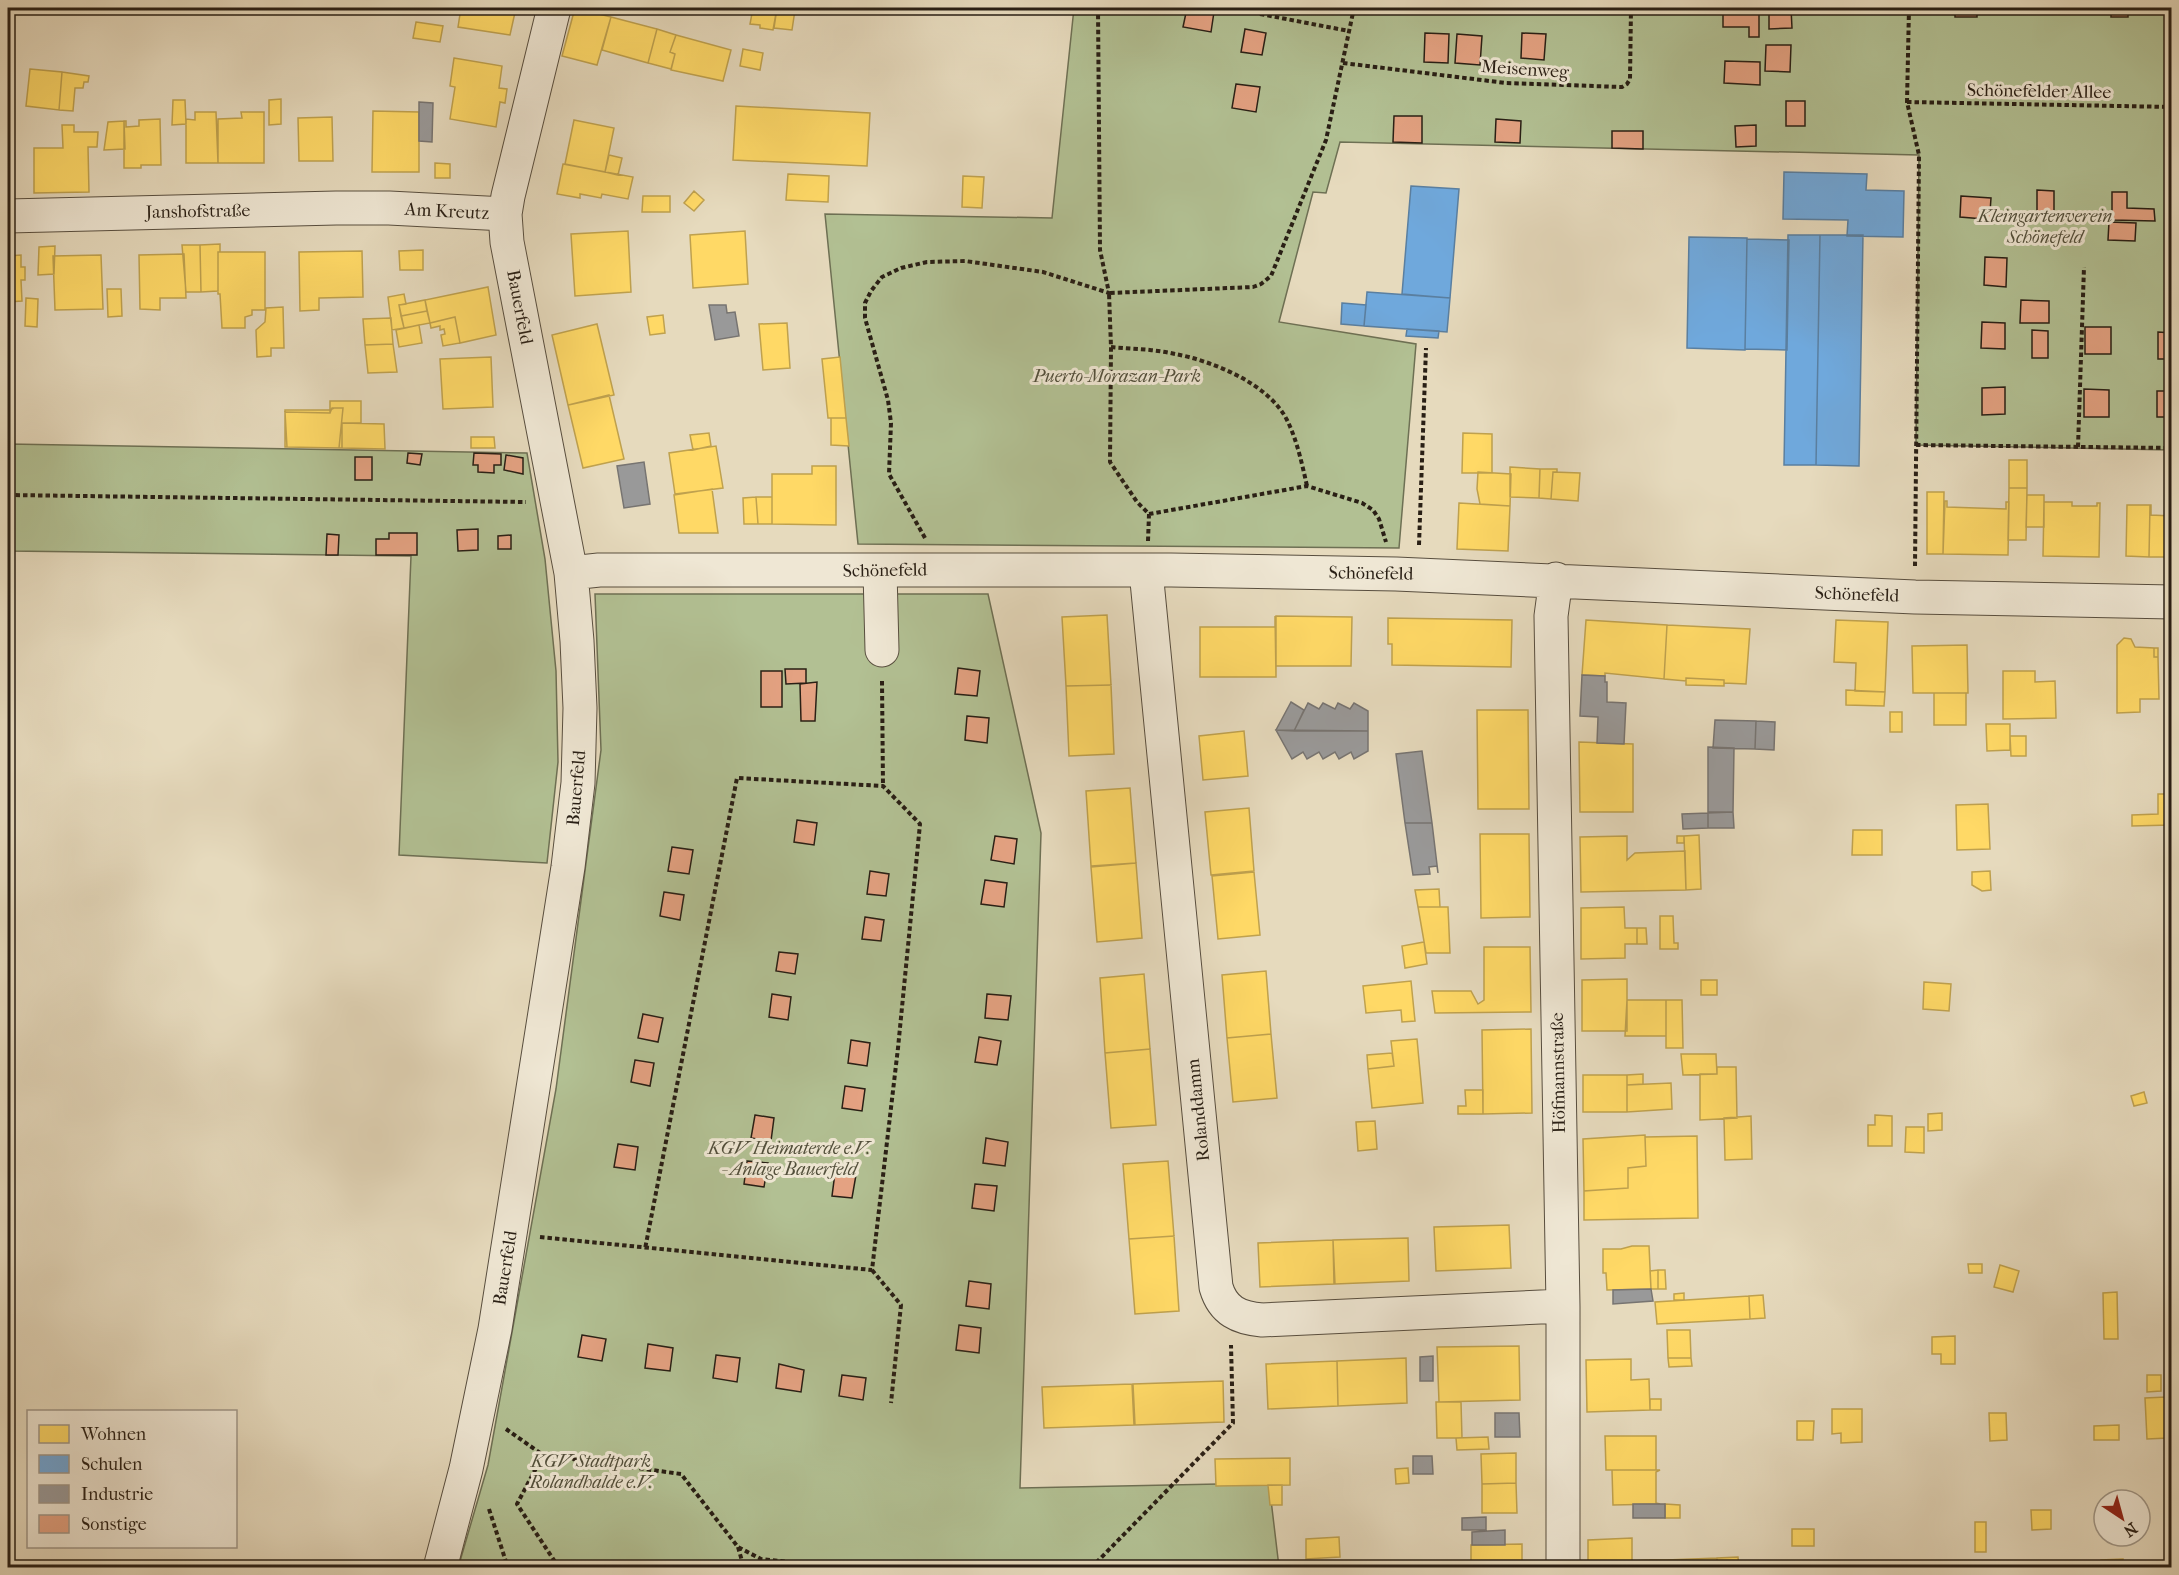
<svg xmlns="http://www.w3.org/2000/svg" width="2179" height="1575" font-family="'IM FELL French Canon',serif">
<style>
.green{fill:#b2c093;stroke:#6e7054;stroke-width:1.5}
.homes{fill:#ffd966;stroke:#bfa14e;stroke-width:1.5}
.schools{fill:#6fa8dc;stroke:#5a7fa0;stroke-width:1.5}
.industry{fill:#999;stroke:#777471;stroke-width:1.5}
.building{fill:#e4a282;stroke:#291f15;stroke-width:1.5}
.lines{fill:none;stroke-linecap:round;stroke-linejoin:round}
.minor-casing{stroke:#584e3f;stroke-width:35}
.path{stroke:#291f15;stroke-width:4;stroke-dasharray:4.5 3;stroke-linecap:butt}
.minor{stroke:#efe7d4;stroke-width:33}
.labels{text-anchor:middle;stroke-width:6;stroke-linejoin:round;paint-order:stroke}
.street-label{font-size:18px;fill:#291f15;stroke:#efe7d4}
.park-label{font-size:18px;font-style:italic;fill:#524f3b;stroke:#efe7d4}
</style>
<rect width="100%" height="100%" fill="#e6dabd"/>
<filter id="stains"><feTurbulence type="fractalNoise" baseFrequency=".00333" numOctaves="4"/><feColorMatrix values="0 0 0 0 .2 0 0 0 0 .09 0 0 0 0 .02 0 0 0 .5 -.17"/></filter>
<radialGradient id="worn" r=".72"><stop offset=".6" stop-color="#630" stop-opacity="0"/><stop offset="1" stop-color="#630" stop-opacity=".3"/></radialGradient>
<!-- green -->
<path class="green" d="M1074 8H2171V450L1916 445 1919 155 1340 142 1326 193 1313 192 1279 322 1416 344 1399 548 858 544 825 214 1052 218Z
M8 444 527 453 545 559 556 671 558 762 547 863 399 855 411 556 8 551Z
M595 594H988L1041 833 1020 1488 1269 1483 1279 1567 458 1568 488 1465 556 1089 601 750Z"/>
<!-- homes -->
<path class="homes" d="M461 8H516L510 35 458 27Z
M575 8 611 17 597 65 562 56Z
M753 8H777L773 30 760 28V25L750 24Z
M777 8 795 10 792 30 774 28Z
M611 17 657 29 648 63 602 50Z
M416 22 443 26 440 42 413 38Z
M657 29 676 35 670 52 675 54 671 69 648 63Z
M676 35 731 50 723 81 671 70 675 54 670 52Z
M743 49 763 53 760 70 740 66Z
M454 58 502 66 499 88 507 89 505 103 500 102 496 127 450 119 455 87 450 86Z
M30 69 62 72 59 110 26 106Z
M62 72 89 76 88 82H84L83 88H75L73 111 59 110Z
M281 99V124L269 125V100Z
M173 100H185L186 124 172 125Z
M736 106 870 113 867 166 733 160Z
M373 111 419 112V172H372Z
M195 112H216L218 163H186V119L195 120Z
M241 112H264V163H218V119L242 118Z
M332 117 333 161H299L298 118Z
M160 119 161 165H141V168H124V121H126V127L139 126V120Z
M574 120 614 128 605 172 565 164Z
M124 121 125 149 104 150 108 122Z
M8 123H13L12 194H8Z
M62 125H74V132H98L97 147H88L89 192 34 193V148H63Z
M609 155 622 158 618 175 605 172Z
M435 163 450 164V178H435Z
M563 164 633 177 628 199 602 194 601 198 580 194V198L557 194Z
M788 174 829 176 828 202 786 200Z
M963 176 984 177 982 208 962 207Z
M694 191 704 200 694 211 684 203Z
M643 196H670V212H642Z
M628 231 631 292 575 296 571 234Z
M745 231 748 284 693 288 690 235Z
M220 244V252H218V291L201 292 200 245Z
M182 245H200L201 292H186Z
M55 246 54 274 38 275 39 247Z
M423 250V270H400L399 251Z
M362 251 363 297 319 298V310L300 311 299 252Z
M218 252H265V310H252V315L245 317V328H222L220 294H218Z
M184 254 186 298H160V310L140 309 139 255Z
M21 255V267H25V280H21L22 301 8 302V256Z
M101 255 103 309 55 310 53 256Z
M488 287 496 335 460 343 455 317 430 323 425 300Z
M107 289H121L122 316 108 317Z
M404 294 406 304 399 305 404 328 392 330 388 297Z
M26 298 38 299 37 327 25 326Z
M425 300 427 311 401 316 399 305Z
M283 307 284 348H271V356L257 357 256 330 265 322 266 308Z
M427 311 430 323 404 328 401 316Z
M663 315 665 333 650 335 647 317Z
M455 317 460 343 443 346 441 335 445 334 444 329 440 330V326L431 328 430 323Z
M391 318 393 344 365 345 363 319Z
M787 323 790 368 763 370 759 324Z
M597 324 614 395 568 405 552 335Z
M419 325 422 343 399 347 396 330Z
M393 344 397 372 368 373 365 345Z
M491 357 493 407 443 409 440 359Z
M840 357 846 418H828L822 359Z
M609 395 624 459 583 468 568 405Z
M330 401H361V423H342V448H339L343 408H334L330 410V413L285 412 287 447H285V410H330Z
M332 408H343L339 448 287 447 285 412 330 413Z
M831 418H846L849 446 831 445Z
M342 423 384 424 385 449 342 448Z
M709 433 711 446 693 450 690 435Z
M1463 433 1492 434V473H1462Z
M471 437H494L495 448H471Z
M716 446 723 488 675 494 669 453Z
M2009 460H2027V488H2009Z
M812 466H836V525L772 524V474H812Z
M1510 467 1540 469 1539 498 1510 497Z
M1540 469H1557V472H1553L1551 499 1539 498Z
M1478 472 1511 474 1510 506 1480 504 1477 489Z
M1553 472 1580 473 1578 501 1551 499Z
M2009 488H2027L2026 540H2008Z
M712 489 718 533H679L674 495Z
M1927 492H1944L1943 554H1927Z
M2027 495H2044V527H2026Z
M756 497 758 524H744L743 498Z
M756 497H772V524H758Z
M1945 501H1947V507L2006 509V502H2009L2008 555 1943 554Z
M2044 502H2072V506H2097V503H2100L2099 557 2043 556Z
M1459 503 1510 506 1508 551 1457 549Z
M2127 505H2150L2149 557 2126 556Z
M2150 505H2151V515L2172 516V557H2149Z
M1107 615 1111 685 1066 686 1062 617Z
M1275 616 1276 677H1200V627H1275Z
M1276 616 1352 617 1351 666H1276V677Z
M1388 618 1512 620 1511 667 1392 665V644H1388Z
M1586 620 1667 625 1664 679 1605 673V676L1582 675Z
M1836 620 1888 622 1885 692 1855 691 1856 663 1834 662Z
M1667 625 1750 629 1746 684 1724 683V680L1686 678V681L1664 679Z
M2124 638 2131 639 2135 647 2154 648V657H2158L2159 699H2140V712L2117 713V645Z
M1967 645 1968 693H1913L1912 646Z
M2154 648H2158V657H2154Z
M2003 671H2035V682L2055 681 2056 718 2003 719Z
M1686 678 1724 680V686L1686 685Z
M1111 685 1114 754 1069 756 1066 686Z
M1846 690 1885 692 1884 706 1846 705Z
M1934 693H1966V725H1934Z
M1477 710H1528L1529 809H1478Z
M1890 712H1902V732H1890Z
M1986 724H2010V750L1987 751Z
M1244 731 1248 776 1203 780 1199 736Z
M2010 736H2026V756H2011Z
M1579 742 1633 744V812H1580Z
M1130 788 1136 863 1091 866 1086 791Z
M2158 794H2172L2171 825 2132 826V815L2158 814Z
M1988 804 1990 849 1957 850 1956 805Z
M1249 808 1254 871 1211 875 1205 812Z
M1853 830H1882V855H1852Z
M1480 834H1529L1530 917 1481 918Z
M1699 835 1701 889 1686 890 1684 836Z
M1627 836V860L1635 853 1685 851 1686 890 1581 892 1580 837Z
M1677 836H1684V843H1677Z
M1136 863 1142 938 1097 942 1091 867Z
M1990 871 1991 890 1982 891 1972 885V872Z
M1254 872 1260 935 1218 939 1212 876Z
M1439 889 1440 907H1418L1415 890Z
M1418 907H1448L1450 953H1426Z
M1624 907 1625 928H1637V944H1625V958L1581 959V908Z
M1660 916H1673L1674 943H1678V949H1660Z
M1637 928H1646L1647 944H1637Z
M1424 942 1427 964 1405 968 1402 946Z
M1484 947H1530L1531 1012 1435 1013 1432 991H1471L1478 1004 1484 1000Z
M1266 971 1271 1034 1227 1038 1222 975Z
M1144 974 1150 1049 1105 1053 1100 978Z
M1627 979V1031H1582V980Z
M1701 980H1717V995H1701Z
M1411 981 1415 1021 1402 1022 1401 1010 1366 1013 1363 986Z
M1924 982 1951 984 1949 1011 1923 1009Z
M1627 1000H1666V1036H1625Z
M1666 1000H1682L1683 1048H1666Z
M1531 1029 1532 1113 1483 1114 1482 1030Z
M1271 1034 1277 1098 1233 1102 1227 1038Z
M1417 1039 1423 1103 1372 1108 1368 1069 1394 1066 1391 1041Z
M1150 1049 1156 1125 1111 1128 1105 1053Z
M1392 1053 1394 1066 1368 1069 1367 1055Z
M1681 1054H1716L1717 1074 1683 1075Z
M1717 1067H1736L1737 1118 1700 1120V1074H1717Z
M1643 1074V1084L1627 1085V1075Z
M1583 1075H1627V1112H1583Z
M1671 1083 1672 1109 1627 1112V1085Z
M1465 1090H1483V1114H1458V1106H1466Z
M2144 1092 2147 1103 2134 1106 2131 1096Z
M1942 1113V1130L1928 1131V1114Z
M1875 1115 1892 1116V1146H1868V1125H1875Z
M1751 1116 1752 1159 1725 1160 1724 1118Z
M1375 1121 1377 1149 1358 1151 1356 1122Z
M1906 1127H1924V1153L1905 1152Z
M1645 1135 1646 1166 1628 1168V1188L1584 1191 1583 1139Z
M1697 1136 1698 1218 1584 1220V1191L1628 1188V1168L1646 1166 1645 1137Z
M1168 1161 1174 1236 1129 1239 1123 1164Z
M1509 1225 1511 1268 1436 1271 1434 1227Z
M1174 1236 1179 1311 1135 1314 1129 1239Z
M1408 1238 1409 1281 1335 1284 1333 1240Z
M1333 1240 1334 1284 1260 1287 1258 1243Z
M1632 1246H1649L1651 1289 1607 1290 1606 1273H1603V1249H1621Z
M1968 1264H1982V1273H1969Z
M2000 1265 2019 1271 2013 1292 1994 1287Z
M1658 1270H1665L1666 1289H1658Z
M1658 1270V1289H1651L1650 1271Z
M2117 1292 2118 1339H2104L2103 1293Z
M1684 1293V1300H1674V1294Z
M1763 1295 1765 1318 1750 1319 1749 1296Z
M1749 1296 1750 1319 1657 1324 1655 1302Z
M1667 1330H1690L1691 1358H1668Z
M1955 1336V1364H1941V1354H1932V1337Z
M1519 1346 1520 1400 1439 1402 1437 1347Z
M1406 1358 1407 1403 1338 1406 1337 1361Z
M1668 1358H1691L1692 1366 1669 1367Z
M1631 1359V1380L1649 1379 1650 1410 1587 1412 1586 1360Z
M1337 1361 1338 1406 1268 1409 1266 1364Z
M2147 1375H2161V1391L2147 1392Z
M1223 1381 1224 1422 1135 1425 1133 1384Z
M1132 1384 1134 1425 1044 1428 1042 1387Z
M2166 1397 2168 1438 2147 1439 2145 1398Z
M1650 1399H1661V1410H1650Z
M1436 1402H1461L1462 1438H1437Z
M1832 1409H1862V1442L1841 1443V1433L1832 1434Z
M1989 1413H2006L2007 1440 1990 1441Z
M1797 1421H1814L1813 1440H1797Z
M2119 1425V1440H2094V1426Z
M1605 1436H1656V1470H1606Z
M1488 1437 1489 1449 1457 1450 1456 1438Z
M1516 1453V1483L1482 1484 1481 1454Z
M1290 1458V1485L1216 1486 1215 1459Z
M1408 1468 1409 1483 1396 1484 1395 1469Z
M1612 1470H1660L1656 1472V1503L1660 1504 1613 1505Z
M1516 1483 1517 1513H1482V1484Z
M1268 1485H1282V1505H1270Z
M1665 1504 1680 1505V1518H1665Z
M2031 1510H2051V1529L2032 1530Z
M1975 1522H1986V1552H1975Z
M1792 1529H1814V1546H1792Z
M1339 1537 1340 1557 1306 1559V1539Z
M1632 1538V1568H1588V1540Z
M1522 1544V1568H1471V1545Z
M1738 1557 1739 1568H1717V1558Z
M1717 1558V1568H1667V1560Z
M2123 1559V1568H2101V1560Z
M1650 1560H1667V1568H1650Z
M1650 1560V1568H1632V1561Z"/>
<!-- schools -->
<path class="schools" d="M1784 172 1867 174 1866 190 1904 191 1903 237 1847 236 1848 220 1783 219Z
M1411 186 1459 189 1450 298 1402 294Z
M1788 235H1820L1816 465H1784Z
M1820 235H1863L1859 466 1816 465Z
M1689 237 1747 238 1745 350 1687 348Z
M1747 239 1789 240 1787 350 1745 349Z
M1367 292 1450 298 1447 332 1364 326Z
M1342 303 1366 305 1364 326 1341 324Z
M1407 329 1439 331 1438 338 1406 336Z"/>
<!-- industry -->
<path class="industry" d="M419 102 433 103 432 142 419 141Z
M709 305H726L727 313 735 312 739 336 715 340Z
M644 462 650 504 624 508 617 466Z
M1582 675 1605 676V682H1607V702L1626 703 1624 744 1597 743 1598 717 1580 716Z
M1291 702 1304 710 1294 731 1276 730Z
M1308 703 1319 709 1323 703 1335 709 1338 703 1350 709 1354 703 1368 711V731H1294Z
M1715 720 1756 721 1755 749 1713 748Z
M1756 721 1775 722 1774 750 1755 749Z
M1276 730 1368 731V751L1354 759 1351 752 1339 759 1335 752 1323 759 1319 752 1307 759 1303 752 1292 759Z
M1708 747 1734 748 1733 812 1708 813Z
M1422 751 1432 823H1405L1396 754Z
M1708 812H1733L1734 828H1708Z
M1708 813V828L1683 829 1682 814Z
M1405 823H1432L1438 873 1437 866 1429 867 1430 874 1413 875Z
M1651 1289 1653 1301 1613 1304V1290Z
M1433 1356V1381H1420V1357Z
M1495 1413H1519L1520 1437H1495Z
M1413 1456H1432L1433 1474H1413Z
M1633 1504H1665V1518H1633Z
M1486 1517V1530H1462V1518Z
M1505 1530V1545H1472V1532Z"/>
<!-- building -->
<path class="building" d="M1187 8 1214 12 1211 32 1183 27Z
M1723 8H1759V37H1749V27H1723Z
M1769 8H1791L1792 28 1769 29Z
M1955 8H1977V17H1955Z
M2012 8H2038V12H2012Z
M2111 8H2128V17H2111Z
M1245 29 1266 33 1262 55 1241 52Z
M1425 33 1449 34 1448 63 1424 62Z
M1522 33 1546 34 1544 60 1521 58Z
M1457 34 1482 36 1480 65 1455 63Z
M1766 45H1791L1790 72 1765 71Z
M1725 61 1760 62V85L1724 83Z
M1236 84 1260 87 1256 112 1232 108Z
M1786 101H1805V126H1786Z
M1394 116H1422V143L1393 142Z
M1496 119 1521 121 1520 143 1495 142Z
M1756 125V146L1736 147 1735 126Z
M1612 131H1643V149L1612 148Z
M2037 190 2054 191V218H2037Z
M2112 192H2127V208L2154 209 2155 221 2112 220Z
M1961 196 1991 198 1990 212 1996 213V220L1960 217Z
M2109 222 2136 223 2135 241 2108 240Z
M1985 257 2007 258 2006 287 1984 285Z
M2021 300 2049 301V323H2020Z
M1982 322 2005 323V349L1981 348Z
M2085 327H2111V354H2085Z
M2032 330 2048 331V358H2032Z
M2158 332 2172 333V359H2158Z
M2005 387V414L1982 415V388Z
M2084 389 2109 390V417H2084Z
M2157 391H2172V417H2157Z
M408 453 422 454 420 465 407 463Z
M474 453 501 454V465H494V473L478 472V465H473Z
M506 455 523 458V474L504 470Z
M355 457H372V480H355Z
M478 529V550L458 551 457 530Z
M389 533H417V555H376V539H389Z
M327 534 339 535 338 555H326Z
M511 535V549H498V536Z
M958 668 980 671 977 696 955 694Z
M785 669H806V683L786 684Z
M761 671H782V707H761Z
M817 682 815 721H801L800 684Z
M967 716 989 718 987 743 965 740Z
M797 820 817 823 814 845 794 842Z
M995 836 1017 839 1014 864 991 860Z
M672 847 693 850 689 874 668 871Z
M870 871 889 874 886 896 867 894Z
M985 880 1007 883 1004 907 981 904Z
M664 892 684 895 680 920 660 916Z
M865 917 884 920 881 941 862 939Z
M779 952 798 954 795 974 776 971Z
M772 994 791 997 788 1020 769 1017Z
M987 994 1011 996 1008 1020 985 1018Z
M643 1014 663 1018 658 1042 638 1038Z
M979 1037 1001 1041 997 1065 975 1062Z
M851 1040 870 1043 867 1066 848 1063Z
M635 1060 654 1063 650 1086 631 1082Z
M845 1086 865 1089 862 1111 842 1108Z
M755 1115 774 1118 771 1141 751 1138Z
M986 1138 1008 1142 1005 1166 983 1163Z
M618 1144 638 1147 635 1170 614 1167Z
M747 1161 768 1163 764 1187 744 1184Z
M835 1173 856 1175 852 1198 832 1196Z
M975 1184 997 1186 994 1211 972 1208Z
M969 1281 991 1284 989 1309 966 1306Z
M959 1325 981 1328 979 1353 956 1350Z
M582 1335 606 1339 602 1361 578 1357Z
M648 1344 673 1348 670 1371 645 1368Z
M716 1355 740 1358 737 1382 713 1378Z
M779 1364 804 1370 801 1392 776 1388Z
M842 1375 866 1378 863 1400 839 1396Z"/>
<g class="lines">
<!-- minor casing -->
<g class="minor-casing">
<path id="minor" d="M8 216 336 208H389L505 214
M880 571 882 650
M1146 571 1216 1287C1223 1311 1239 1318 1262 1320L1563 1306
M571 573 599 570H1171L1396 574 1915 597 2172 602
M1556 579 1551 616 1563 1306V1568
M440 1568 466 1469 495 1329 568 867 578 783 580 708 577 641 571 573 507 242 505 214 508 196 554 8"/>
</g>
<!-- path -->
<path class="path" d="M1909 8 1907 102 1919 155 1915 566
M1260 14 1349 31
M1343 63 1506 83 1622 87 1627 84 1630 79 1631 8
M1907 102 2172 107
M1111 347C1132 349 1154 349 1175 354 1213 361 1269 384 1287 420 1297 440 1302 464 1307 486
M1916 445 2172 448
M2078 447 2084 267
M8 495 526 502
M1149 514 1307 486 1362 503 1373 510 1379 519 1386 542
M925 538 889 474 891 423 888 400 865 318V303L871 291 882 277 901 268 927 262 965 261 1043 272 1109 293 1100 250 1098 8
M1148 541 1149 514 1137 502 1110 462 1111 347 1109 293 1253 287 1261 284 1271 276 1326 140 1354 8
M1419 545 1426 348
M882 681 883 786
M540 1237 872 1270 898 1048 920 824 883 786 737 778 645 1249
M872 1270 901 1305 891 1403
M506 1429 543 1455 681 1474 738 1547 761 1559 844 1568
M543 1455 517 1504 559 1568
M489 1509 508 1568
M738 1547 744 1568
M1091 1568 1233 1423 1231 1345"/>
<!-- minor -->
<use href="#minor" class="minor"/>
</g>
<g class="labels">
<!-- street labels -->
<g class="street-label">
<text transform="translate(1525 69) rotate(4)" y="6">Meisenweg</text>
<text transform="translate(2039 91) rotate(1)" y="6">Schönefelder Allee</text>
<text transform="translate(198 211) rotate(-1)" y="6">Janshofstraße</text>
<text transform="translate(447 211) rotate(3)" y="6">Am Kreutz</text>
<text transform="translate(520 307) rotate(79)" y="6">Bauerfeld</text>
<text transform="translate(885 570) rotate(-1)" y="6">Schönefeld</text>
<text transform="translate(1371 573) rotate(1)" y="6">Schönefeld</text>
<text transform="translate(1857 594) rotate(2)" y="6">Schönefeld</text>
<text transform="translate(576 788) rotate(-85)" y="6">Bauerfeld</text>
<text transform="translate(1558 1073) rotate(-91)" y="6">Höfmannstraße</text>
<text transform="translate(1198 1110) rotate(-96)" y="6">Rolanddamm</text>
<text transform="translate(505 1268) rotate(-81)" y="6">Bauerfeld</text>
</g>
<!-- park labels -->
<g class="park-label">
<text x="2045" y="222">Kleingartenverein<tspan x="2045" dy="21">Schönefeld</tspan></text>
<text x="1117" y="382">Puerto-Morazan-Park</text>
<text x="789" y="1154">KGV Heimaterde e.V.<tspan x="789" dy="21">- Anlage Bauerfeld</tspan></text>
<text x="591" y="1467">KGV Stadtpark<tspan x="591" dy="21">Rolandhalde e.V.</tspan></text>
</g>
</g>
<!-- margin -->
<rect width="2179" height="1575" fill="none" stroke="#e6dabd" stroke-width="30"/>
<rect x="9" y="9" width="2161" height="1557" fill="none" stroke="#291f15" stroke-width="3"/>
<rect x="15" y="15" width="2149" height="1545" fill="none" stroke="#291f15" stroke-width="1.5"/>
<!-- legend -->
<rect x="27" y="1410" width="210" height="138" fill="#efe7d4" stroke="#a09788" stroke-width="1.5"/>
<rect x="39" y="1425" width="30" height="18" fill="#ffd966" stroke="#a09788" stroke-width="1.5"/>
<text x="81" y="1440" font-size="18" fill="#291f15">Wohnen</text>
<rect x="39" y="1455" width="30" height="18" fill="#6fa8dc" stroke="#a09788" stroke-width="1.5"/>
<text x="81" y="1470" font-size="18" fill="#291f15">Schulen</text>
<rect x="39" y="1485" width="30" height="18" fill="#999999" stroke="#a09788" stroke-width="1.5"/>
<text x="81" y="1500" font-size="18" fill="#291f15">Industrie</text>
<rect x="39" y="1515" width="30" height="18" fill="#e4a282" stroke="#a09788" stroke-width="1.5"/>
<text x="81" y="1530" font-size="18" fill="#291f15">Sonstige</text>
<!-- north arrow -->
<g transform="translate(2122 1518) rotate(144)"><circle r="28" fill="#efe7d4" stroke="#a09788" stroke-width="1.5"/>
<path d="M0-4.5L10 22L0 15L-10 22Z" fill="#8f2418"/>
<text y="-9" font-size="16" font-weight="bold" text-anchor="middle" fill="#291f15">N</text>
</g>
<rect width="100%" height="100%" filter="url(#stains)"/>
<rect width="100%" height="100%" fill="url(#worn)"/>
</svg>
